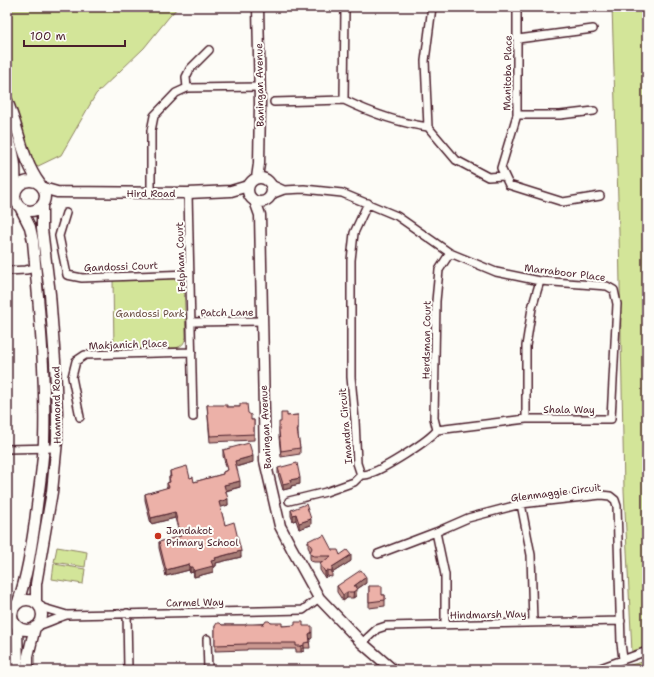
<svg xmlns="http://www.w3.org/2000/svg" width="654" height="677" font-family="'Shantell Sans',sans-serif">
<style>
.green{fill:#d3e599;stroke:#8e8262}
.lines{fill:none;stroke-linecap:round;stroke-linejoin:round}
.street-casing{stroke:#4a1f2b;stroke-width:10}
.secondary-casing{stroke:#4a1f2b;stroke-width:13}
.street{stroke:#fdfcf7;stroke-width:7}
.secondary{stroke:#fdfcf7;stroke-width:10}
.wall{fill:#cb9890;stroke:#4a1f2b}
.shaded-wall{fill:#a57c76;stroke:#4a1f2b}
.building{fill:#ecb1a8;stroke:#4a1f2b}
.poi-dot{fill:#c8321e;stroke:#fdfcf7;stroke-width:1.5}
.labels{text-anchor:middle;stroke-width:4;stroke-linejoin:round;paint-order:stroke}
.street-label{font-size:10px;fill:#4a1f2b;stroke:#fdfcf7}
.park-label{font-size:10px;fill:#6c5046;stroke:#fdfcf7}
.poi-label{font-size:10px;fill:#4a1f2b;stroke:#fdfcf7;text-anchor:start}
</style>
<rect width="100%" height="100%" fill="#fdfcf7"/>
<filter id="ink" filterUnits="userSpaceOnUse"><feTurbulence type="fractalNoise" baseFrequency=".025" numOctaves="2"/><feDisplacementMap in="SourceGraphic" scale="8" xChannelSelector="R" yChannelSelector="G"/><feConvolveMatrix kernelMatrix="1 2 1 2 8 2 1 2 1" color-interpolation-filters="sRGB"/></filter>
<g filter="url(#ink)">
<!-- green -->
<path class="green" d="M7 7H178L169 17 144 48 96 94 61 155 32 169 7 108Z
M612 7H647V647L632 652 624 490 619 232Z
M169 277C176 278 180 280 184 286L186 337C184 344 182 346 176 348L114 349 113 280Z
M57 547 87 552 85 567 54 562Z
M54 564 85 569 83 584 52 579Z
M647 661V670H609Z"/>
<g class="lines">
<!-- street casing -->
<g class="street-casing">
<path id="street" d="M345 7 344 100C371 113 399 123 428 127L425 61 432 7
M517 7V115L501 168 509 185 563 202 600 196
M518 39 593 29
M187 88 186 77 190 69 209 50
M274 102 344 100
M517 115H560L594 111
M428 127 456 160 488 177 504 176
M271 184 284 190
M151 193V131L154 116 176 93 187 88 260 87
M188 193 193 417
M271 195 284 190 304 189 342 193 397 216 450 253 496 272 540 281 607 286 614 290 617 304 611 419H526
M368 203 354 233 351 260V377L355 420 357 463 361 475C364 475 368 475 371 473 385 468 429 441 437 430L526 419V346L532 308 540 281
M66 213 59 236 67 275 82 278 190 274
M7 271 26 270 35 268
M192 322 262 321
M80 417 72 377 76 361 85 355 192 352
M437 430 434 418 436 301 439 270 450 253
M7 449 56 448
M289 501 326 492 354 482 361 475
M521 504 531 555 533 623
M378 554 436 532
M40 607 67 615
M7 608 15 604
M127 613 128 670
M7 620 14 624
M445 624V575L436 532 468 518 521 504 601 495 610 496 615 500 617 506 621 643 623 659
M37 626C48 623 57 618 67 615L303 610 319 598
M207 639 208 670
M362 643 377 629 386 626 621 621
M595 670 647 651"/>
</g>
<!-- secondary casing -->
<g class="secondary-casing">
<path id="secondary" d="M7 101C19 128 22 160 40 184
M7 135C16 155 16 171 15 192
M248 190a12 12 0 1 1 24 0a12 12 0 1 1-24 0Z
M257 178 259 164 260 103 258 7
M15 196a15 15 0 1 1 30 0a15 15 0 1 1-30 0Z
M43 188 57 192 188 193 231 191 248 186
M255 201 260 215 265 461 280 526 292 549 319 598 362 643 393 670
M12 615a15 15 0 1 1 30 0a15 15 0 1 1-30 0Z
M18 602C27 576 31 549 35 522 38 495 43 468 44 441 46 374 39 307 33 241L30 227 21 209
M36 603V584L52 492 57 441V414L55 361 50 294 42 229V206
M17 627 18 670
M28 670V656L35 627"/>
</g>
<!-- street -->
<use href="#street" class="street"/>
<!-- secondary -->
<use href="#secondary" class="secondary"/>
</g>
<!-- wall -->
<path class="wall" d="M207 405 227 407H240L248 413 251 420H254V440L210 442Z
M298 415V435L300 448V454L281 457 279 437V428L281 422 287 416Z
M223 450 253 462 236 467 240 487 226 491 228 505 220 507 225 525 241 557 216 563V566L213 567V572L194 577 193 572 190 573 189 570 166 576 159 548V542L180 537 175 518 151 524 145 500V494L167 488V483H169V477H170V471L190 478 194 482 223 474V472L227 470 223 456Z
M278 468 300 484 291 486V488L283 490 278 474Z
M291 510 311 525 299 529 296 520 293 521 291 516Z
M308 541 332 550 351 561 332 573V577L327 576 325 578 320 570V564L322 562H314L311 561 310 558V551L308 547Z
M366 583 357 589 356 596 353 598H347L343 601 337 592V586Z
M369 586 382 595H385V606L369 608Z
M271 623 282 626H303L312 638 309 640 310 648H304V651L301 652H296V649H247V650L215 651V626L222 625H246Z"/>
<!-- shaded-wall -->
<path class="shaded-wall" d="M253 456V462L235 467V461Z
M300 478V484L291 486V488L283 490V484L290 480Z
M240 481V487L224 491V485Z
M228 499V505L219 508V502Z
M175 512V518L151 524V518Z
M296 514V520L293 521V515Z
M311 519V525L299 529V523Z
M241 551V557L216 563V566L213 567V572L194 577V571L211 561 215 558Z
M351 555V561L332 573V567Z
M189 564V570L166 576V570Z
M190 567H193V572L190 573Z
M327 570V576L325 578V572Z
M366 577V583L357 589 356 596 353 598 354 586Z
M347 592V598L343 601V595Z
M312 632V638L309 640V634Z
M304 645V651L301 652V646Z"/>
<!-- building -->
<path class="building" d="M240 404H247L248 413 251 415V420H254V434L210 436 207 405H227V407H240Z
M281 413H287V416L298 415V429H297L300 448 281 451 279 431V422H281Z
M249 443 253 456 235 461 240 481 224 485 228 499 219 502 225 525 234 522 241 551 215 558 216 560 211 561 213 566 194 571 193 567H190L189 564 166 570 159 542 181 536 175 512 151 518 145 494 169 487 167 483 170 482 169 477H171L170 471 187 466 190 478 193 477 194 482 223 474V472L228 470 223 450Z
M297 463 300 478 290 480 291 482 283 484 278 468Z
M306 504 311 519 299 523 296 514 293 515 291 510Z
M324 535 332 550H338L340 555 347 550 351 555 332 567V571L327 570 325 572 320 564 331 556H314L311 555 310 552 312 548 308 541 316 537 319 538Z
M361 570 366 577 354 586H357L356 590 353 592H347L343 595 337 586Z
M369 586H382V595H385V600L369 602Z
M266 621H269L271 623H282V626L295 625V622H303V626H312V632L309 634 310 642 304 643V645L301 646H296V643H247V644L215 645V626L217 623H220L222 625H246V624H264Z"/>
</g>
<!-- markers -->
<circle class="poi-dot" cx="158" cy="536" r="4"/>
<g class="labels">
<!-- street labels -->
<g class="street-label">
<text transform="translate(507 73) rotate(-89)" y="4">Manitoba Place</text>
<text transform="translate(259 85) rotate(-91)" y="4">Baningan Avenue</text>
<text x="151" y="197">Hird Road</text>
<text transform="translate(180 257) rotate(-92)" y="4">Felpham Court</text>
<text transform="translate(121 266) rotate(-2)" y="4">Gandossi Court</text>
<text transform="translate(565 272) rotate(7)" y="4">Marraboor Place</text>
<text transform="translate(227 312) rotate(-1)" y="4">Patch Lane</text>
<text transform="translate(426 340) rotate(-89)" y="4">Herdsman Court</text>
<text transform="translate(128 344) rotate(-2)" y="4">Makjanich Place</text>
<text transform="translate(56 405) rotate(-91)" y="4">Hammond Road</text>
<text x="569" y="413">Shala Way</text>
<text transform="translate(345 426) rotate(-95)" y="4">Imandra Circuit</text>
<text transform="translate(265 427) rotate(-93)" y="4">Baningan Avenue</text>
<text transform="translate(556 492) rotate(-7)" y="4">Glenmaggie Circuit</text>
<text transform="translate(195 602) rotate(-1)" y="4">Carmel Way</text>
<text transform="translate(488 614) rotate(-1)" y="4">Hindmarsh Way</text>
</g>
<!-- park labels -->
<g class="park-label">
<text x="150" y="317">Gandossi Park</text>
</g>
<!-- poi labels -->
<g class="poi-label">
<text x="166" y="534">Jandakot<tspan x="166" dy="12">Primary School</tspan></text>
</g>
</g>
<!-- margin -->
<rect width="654" height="677" fill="none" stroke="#fdfcf7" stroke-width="24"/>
<rect x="12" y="12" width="630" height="653" fill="none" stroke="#4a1f2b" stroke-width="1.5" filter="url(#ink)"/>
<!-- scale -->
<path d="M24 40v6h101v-6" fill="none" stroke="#4a1f2b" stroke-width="2"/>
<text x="30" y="40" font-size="12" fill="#4a1f2b" stroke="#fdfcf7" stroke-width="3" paint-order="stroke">100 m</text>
</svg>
